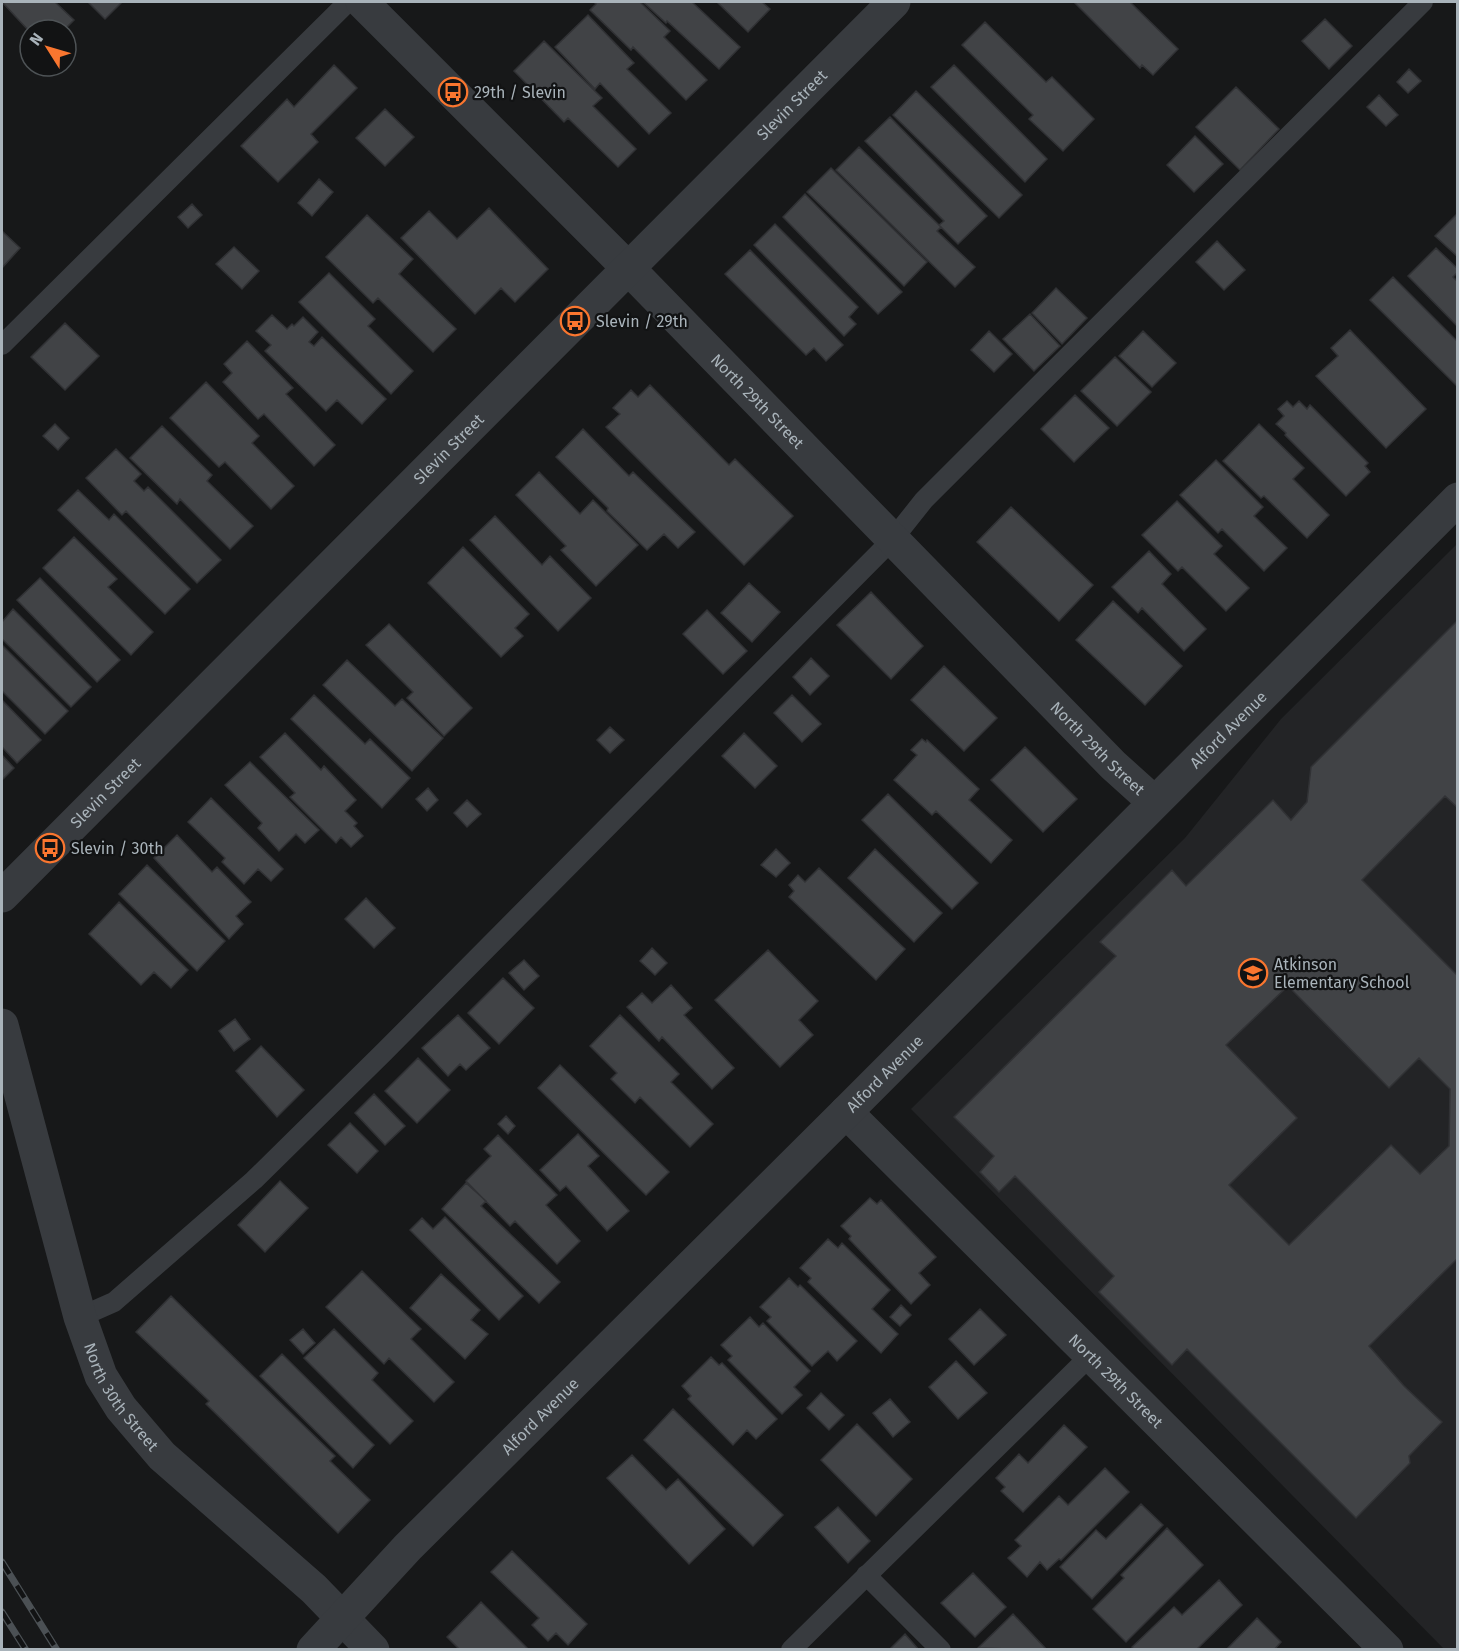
<svg xmlns="http://www.w3.org/2000/svg" width="1459" height="1651" font-family="'Fira Sans',sans-serif">
<style>
.built{fill:#232426}
.building{fill:#414346;stroke:#313235;stroke-width:1.5;fill-rule:evenodd}
.lines{fill:none;stroke-linecap:round;stroke-linejoin:round}
.lane{stroke:#383b3f;stroke-width:20}
.street{stroke:#383b3f;stroke-width:33}
.rail-casing{stroke:#4b5054;stroke-width:7}
.rail{stroke:#121314;stroke-width:4.5;stroke-dasharray:14;stroke-linecap:butt}
.labels{text-anchor:middle;stroke-width:4.5;stroke-linejoin:round;paint-order:stroke}
.poi-label{font-size:16px;fill:#a9b3ba;stroke:#121314;text-anchor:start}
.street-label{font-size:16px;fill:#a9b3ba;stroke:#121314}
</style>
<rect width="100%" height="100%" fill="#171819"/>
<!-- built -->
<path class="built" d="M1457 544V1649H1444L911 1109 1185 838 1281 719Z"/>
<!-- building -->
<path class="building" d="M2 2H55L74 20 64 30H30V32Z
M88 2H122L105 19Z
M594 2H640L670 31 664 37 707 80 686 100 633 47 631 50 590 10 596 4Z
M643 2H692L740 47 719 69 667 21 666 23Z
M717 2H762L770 9 748 32Z
M1074 2H1130L1178 49 1153 75 1142 65 1140 68Z
M588 15 634 63 627 69 671 113 649 134 600 83 595 89 555 47Z
M1325 19 1352 46 1329 69 1302 41Z
M985 22 1046 82 1052 77 1094 119 1063 151 1029 119 1033 115 962 45Z
M544 41 602 98 593 106 636 149 618 167 568 118 564 122 514 71Z
M334 65 357 88 311 134 318 142 278 182 241 146 287 99 294 107Z
M954 65 1047 159 1025 182 931 87Z
M1409 69 1421 81 1408 93 1397 82Z
M1236 87 1279 129 1240 170 1196 127Z
M916 91 1022 195 999 218 893 115Z
M1379 95 1398 115 1386 126 1367 107Z
M385 109 414 137 385 166 356 138Z
M890 117 987 216 958 244 939 225 944 221 865 141Z
M1195 136 1223 164 1194 192 1167 165Z
M859 147 939 225 941 227 937 231 975 267 955 287 836 170Z
M831 168 927 262 904 286 807 192Z
M319 179 333 192 312 216 298 203Z
M805 194 902 292 878 314 783 217Z
M192 204 202 215 188 228 178 217Z
M489 208 548 269 515 302 501 288 475 314 401 238 429 211 457 239Z
M1458 213V257L1435 236Z
M367 215 413 259 399 274 456 329 433 352 378 298 373 303 326 257Z
M775 224 858 307 849 317 856 324 844 336 754 245Z
M2 231 20 248 2 268Z
M1217 241 1245 270 1224 290 1196 262Z
M234 247 259 271 242 289 216 264Z
M1436 248 1458 269V272L1453 277 1458 282V327L1408 276Z
M750 250 843 345 826 361 814 348 806 355 725 274Z
M329 273 375 319 368 326 413 371 391 394 299 302Z
M1393 277 1458 342V387L1370 300Z
M1056 288 1087 318 1062 344 1032 313Z
M1030 314 1060 346 1034 371 1003 339Z
M272 315 287 329 292 324 294 326 303 317 318 332 309 342 314 346 322 337 386 399 362 424 337 400 326 411 265 351 271 345 256 331Z
M65 323 99 356 65 390 31 357Z
M1350 330 1426 409 1386 448 1316 376 1338 356 1331 348Z
M989 331 1012 354 994 372 971 350Z
M1143 331 1176 363 1152 387 1119 356Z
M247 341 293 388 286 394 335 445 314 466 264 414 258 419 223 382 232 373 224 364Z
M1115 357 1151 392 1117 426 1081 391Z
M206 382 259 436 252 443 294 486 271 509 225 462 219 467 170 418Z
M650 385 729 465 735 459 793 516 744 565 606 427 620 414 613 408 631 390 638 397Z
M1075 395 1109 428 1074 462 1041 429Z
M1287 401 1293 407 1299 401 1307 409 1310 405 1368 463 1365 466 1370 472 1346 496 1285 435 1286 433 1276 424 1284 416 1278 409Z
M55 424 69 438 58 450 43 436Z
M1259 424 1304 468 1293 479 1329 515 1307 538 1264 496 1261 498 1223 461Z
M162 426 212 475 207 481 253 526 230 549 180 499 177 504 130 458Z
M583 429 629 476 633 472 695 532 678 548 664 534 647 550 607 511 608 508 556 457Z
M116 449 141 474 134 481 144 491 148 487 221 560 197 583 126 511 122 515 86 478Z
M1216 460 1263 507 1254 516 1287 548 1264 571 1222 529 1218 533 1180 495Z
M539 472 580 514 593 500 638 545 596 586 561 550 566 546 516 495Z
M78 490 109 520 114 514 190 589 165 614 58 510Z
M1177 501 1222 546 1214 554 1249 588 1226 611 1182 567 1178 571 1142 535Z
M1011 507 1093 585 1059 621 977 542Z
M495 516 542 565 550 556 591 598 558 631 470 540Z
M74 537 117 579 108 587 153 632 131 655 43 568Z
M463 547 529 614 515 628 523 636 501 657 428 583Z
M1149 551 1171 574 1162 584 1206 629 1184 651 1142 608 1138 613 1112 587Z
M40 578 120 660 97 682 17 600Z
M749 583 780 612 752 642 721 613Z
M871 592 923 646 891 679 837 625Z
M1113 601 1182 666 1145 705 1076 640Z
M13 609 91 687 71 707 2 639V622Z
M707 610 747 651 723 674 683 634Z
M1458 620V808L1445 796 1362 880 1458 976V1258L1369 1346 1404 1386 1442 1422 1409 1456 1410 1463 1356 1518 1187 1349 1172 1365 1099 1292 1114 1276 1015 1176 999 1192 980 1172 994 1156 954 1117 1116 956 1100 942 1172 870 1186 886 1273 800 1291 820 1307 802 1311 767ZM1288 986 1389 1088 1419 1058 1450 1089 1449 1146 1420 1174 1391 1145 1289 1245 1229 1185 1297 1118 1226 1045Z
M389 624 472 708 444 736 407 698 413 692 366 645Z
M2 645 68 711 45 734 2 691Z
M811 658 829 676 810 695 793 677Z
M347 660 395 706 402 699 443 738 412 771 323 685Z
M944 666 997 718 964 751 911 700Z
M314 695 365 744 370 739 410 778 382 808 291 719Z
M792 695 821 724 802 742 774 713Z
M2 700 41 740 17 763 2 747Z
M610 727 624 740 610 753 597 740Z
M285 733 321 770 324 766 356 800 345 811 357 823 354 826 363 836 351 847 341 837 336 843 290 797 295 793 260 757Z
M744 733 777 766 755 788 722 756Z
M922 739 926 742 927 740 979 789 969 800 1012 840 991 863 936 811 932 815 894 780 917 755 911 750Z
M1025 747 1077 799 1043 832 991 780Z
M2 755 14 768 2 780Z
M250 762 319 830 305 843 296 834 279 851 258 828 262 823 225 785Z
M428 788 438 800 427 811 416 799Z
M888 794 978 883 952 909 862 820Z
M211 798 283 869 271 881 258 869 244 884 222 862 225 858 188 822Z
M467 800 481 814 467 827 454 813Z
M177 835 212 872 217 867 251 902 236 916 243 924 229 939 154 858Z
M776 849 790 863 776 877 761 865Z
M875 849 942 913 914 942 848 878Z
M147 865 225 941 197 971 119 894Z
M819 868 905 949 876 980 789 897 794 891 789 885 798 875 805 882Z
M366 898 395 928 374 948 345 919Z
M119 902 188 970 171 988 154 972 141 985 89 934Z
M652 948 667 963 655 975 640 961Z
M768 950 818 1001 799 1020 813 1035 780 1067 715 1000Z
M524 960 539 976 524 990 509 973Z
M503 978 534 1008 499 1044 468 1013Z
M671 985 692 1008 684 1015 734 1068 712 1089 662 1037 659 1041 627 1007 642 993 652 1003Z
M458 1015 490 1048 466 1070 460 1064 448 1076 422 1048Z
M620 1015 679 1074 671 1082 713 1124 690 1147 640 1097 635 1103 611 1079 617 1073 590 1046Z
M235 1019 250 1039 234 1051 219 1031Z
M261 1046 304 1090 277 1117 236 1071Z
M418 1058 450 1090 417 1123 385 1091Z
M560 1065 669 1172 646 1195 538 1088Z
M374 1094 405 1126 385 1145 355 1113Z
M506 1116 515 1126 508 1134 498 1124Z
M350 1123 378 1151 357 1173 328 1145Z
M578 1134 599 1156 588 1166 629 1211 607 1231 566 1186 560 1191 540 1170Z
M498 1135 557 1195 546 1205 580 1241 557 1264 515 1221 510 1226 466 1181 491 1156 484 1149Z
M280 1181 308 1208 265 1252 238 1225Z
M466 1183 486 1201 481 1206 560 1282 539 1303 442 1209Z
M870 1198 877 1204 881 1200 936 1257 919 1273 930 1285 911 1304 849 1239 851 1236 841 1226Z
M445 1217 523 1296 499 1320 410 1230 422 1218 433 1229Z
M828 1239 838 1248 842 1243 890 1290 872 1309 898 1334 881 1353 808 1282 811 1278 800 1268Z
M362 1271 421 1329 411 1339 454 1382 434 1402 389 1358 384 1364 326 1307Z
M441 1274 480 1310 471 1320 488 1334 465 1359 410 1308Z
M789 1278 798 1287 800 1285 857 1341 837 1361 828 1351 812 1366 767 1321 771 1317 760 1307Z
M171 1296 335 1456 330 1461 370 1500 338 1533 206 1404 209 1401 136 1332Z
M901 1305 911 1315 900 1326 890 1317Z
M980 1309 1006 1335 974 1365 949 1339Z
M750 1317 759 1327 763 1323 810 1371 794 1387 802 1395 782 1414 728 1360 732 1356 721 1345Z
M303 1329 315 1343 303 1354 290 1340Z
M334 1329 378 1373 372 1380 413 1421 390 1444 304 1358Z
M282 1354 374 1445 353 1468 260 1376Z
M711 1357 719 1365 722 1363 777 1419 756 1439 747 1430 733 1445 688 1399 691 1396 682 1386Z
M956 1361 987 1393 958 1419 929 1387Z
M821 1393 844 1415 829 1430 807 1408Z
M890 1399 910 1422 893 1437 873 1413Z
M673 1409 783 1515 753 1546 644 1440Z
M857 1424 912 1479 876 1516 821 1460Z
M1064 1425 1087 1447 1023 1512 1001 1491 1005 1487 996 1478 1019 1454 1028 1463Z
M632 1455 666 1490 678 1479 725 1529 689 1564 607 1478Z
M1105 1468 1129 1492 1061 1560 1059 1559 1047 1570 1040 1562 1027 1577 1008 1558 1021 1546 1015 1540 1059 1496 1068 1505Z
M1141 1504 1163 1525 1092 1599 1060 1567 1096 1530 1106 1539Z
M838 1507 870 1541 848 1563 815 1527Z
M1167 1528 1203 1565 1126 1642 1093 1609 1124 1578 1121 1575Z
M512 1551 587 1624 568 1645 556 1633 548 1641 532 1625 539 1618 491 1572Z
M973 1573 1006 1607 975 1637 941 1603Z
M1219 1580 1242 1605 1196 1650H1134L1132 1647 1174 1607 1182 1615Z
M481 1602 529 1650H457L458 1648 447 1637Z
M1013 1614 1047 1650 978 1648Z
M1257 1618 1281 1642 1274 1650H1226Z
M905 1634 919 1650H889Z"/>
<g class="lines">
<!-- lane -->
<path class="lane" d="M2 345 348 2
M80 1317 114 1302 254 1180 384 1052 893 539 924 500 1423 2
M866 1575 941 1650
M791 1650 1091 1355"/>
<!-- street -->
<g class="street">
<path id="s1" d="M362 2 628 268 1113 765 1154 802"/>
<path id="s2" d="M2 896 894 2"/>
<path id="s3" d="M2 1025 80 1317 101 1376 121 1408 162 1456 314 1589 373 1650"/>
<path id="s4" d="M846 1112 1387 1650"/>
<path id="s5" d="M313 1650 408 1547 846 1112 1458 499"/>
</g>
<!-- rail casing -->
<g class="rail-casing">
<path id="rail" d="M2 1562 57 1650
M2 1612 26 1650"/>
</g>
<!-- rail -->
<use href="#rail" class="rail"/>
</g>
<!-- icons -->
<defs>
<g id="bus-ring" transform="scale(1.5)"><circle r="9.5" fill="#121314" stroke="#fa762f" stroke-width="1.5"/><path d="M-5-6H5V4H4V6H2V4H-2V6H-4V4H-5ZM-3.5-4V0h7V-4ZM-3.5 1.2v1.5H-2V1.2ZM2 1.2v1.5H3.5V1.2Z" fill="#fa762f"/></g>
<g id="school-ring" transform="scale(1.5)"><circle r="9.5" fill="#121314" stroke="#fa762f" stroke-width="1.5"/><path d="M0-5L7-2L0 1L-7-2ZM-4 1L0 2.5L4 1V4Q0 6-4 4Z" fill="#fa762f"/></g>
</defs>
<g fill-rule="evenodd">
<use href="#bus-ring" x="453" y="92"/>
<use href="#bus-ring" x="575" y="321"/>
<use href="#bus-ring" x="50" y="848"/>
<use href="#school-ring" x="1253" y="973"/>
</g>
<g class="labels">
<!-- poi labels -->
<g class="poi-label">
<text x="474" y="98">29th / Slevin</text>
<text x="596" y="327">Slevin / 29th</text>
<text x="71" y="854">Slevin / 30th</text>
<text x="1274" y="970">Atkinson<tspan x="1274" dy="18">Elementary School</tspan></text>
</g>
<!-- street labels -->
<g class="street-label">
<text dy="6" stroke="none"><textPath href="#s2" startOffset="1118">Slevin Street</textPath></text>
<text dy="6" stroke="none"><textPath href="#s1" startOffset="562">North 29th Street</textPath></text>
<text dy="6" stroke="none"><textPath href="#s2" startOffset="632">Slevin Street</textPath></text>
<text dy="6" stroke="none"><textPath href="#s5" startOffset="1298">Alford Avenue</textPath></text>
<text dy="6" stroke="none"><textPath href="#s1" startOffset="1048">North 29th Street</textPath></text>
<text dy="6" stroke="none"><textPath href="#s2" startOffset="146">Slevin Street</textPath></text>
<text dy="6" stroke="none"><textPath href="#s5" startOffset="812">Alford Avenue</textPath></text>
<text dy="6" stroke="none"><textPath href="#s4" startOffset="381">North 29th Street</textPath></text>
<text dy="6" stroke="none"><textPath href="#s3" startOffset="393">North 30th Street</textPath></text>
<text dy="6" stroke="none"><textPath href="#s5" startOffset="326">Alford Avenue</textPath></text>
</g>
</g>
<!-- border -->
<rect width="1459" height="1651" fill="none" stroke="#a9b3ba" stroke-width="6"/>
<!-- north arrow -->
<g transform="translate(48 48) rotate(307)"><circle r="28" fill="#121314" stroke="#4e5356" stroke-width="1.5"/>
<path d="M0-4.5L10 22L0 15L-10 22Z" fill="#fa762f"/>
<text y="-9" font-size="16" font-weight="bold" text-anchor="middle" fill="#a9b3ba">N</text>
</g>
</svg>
